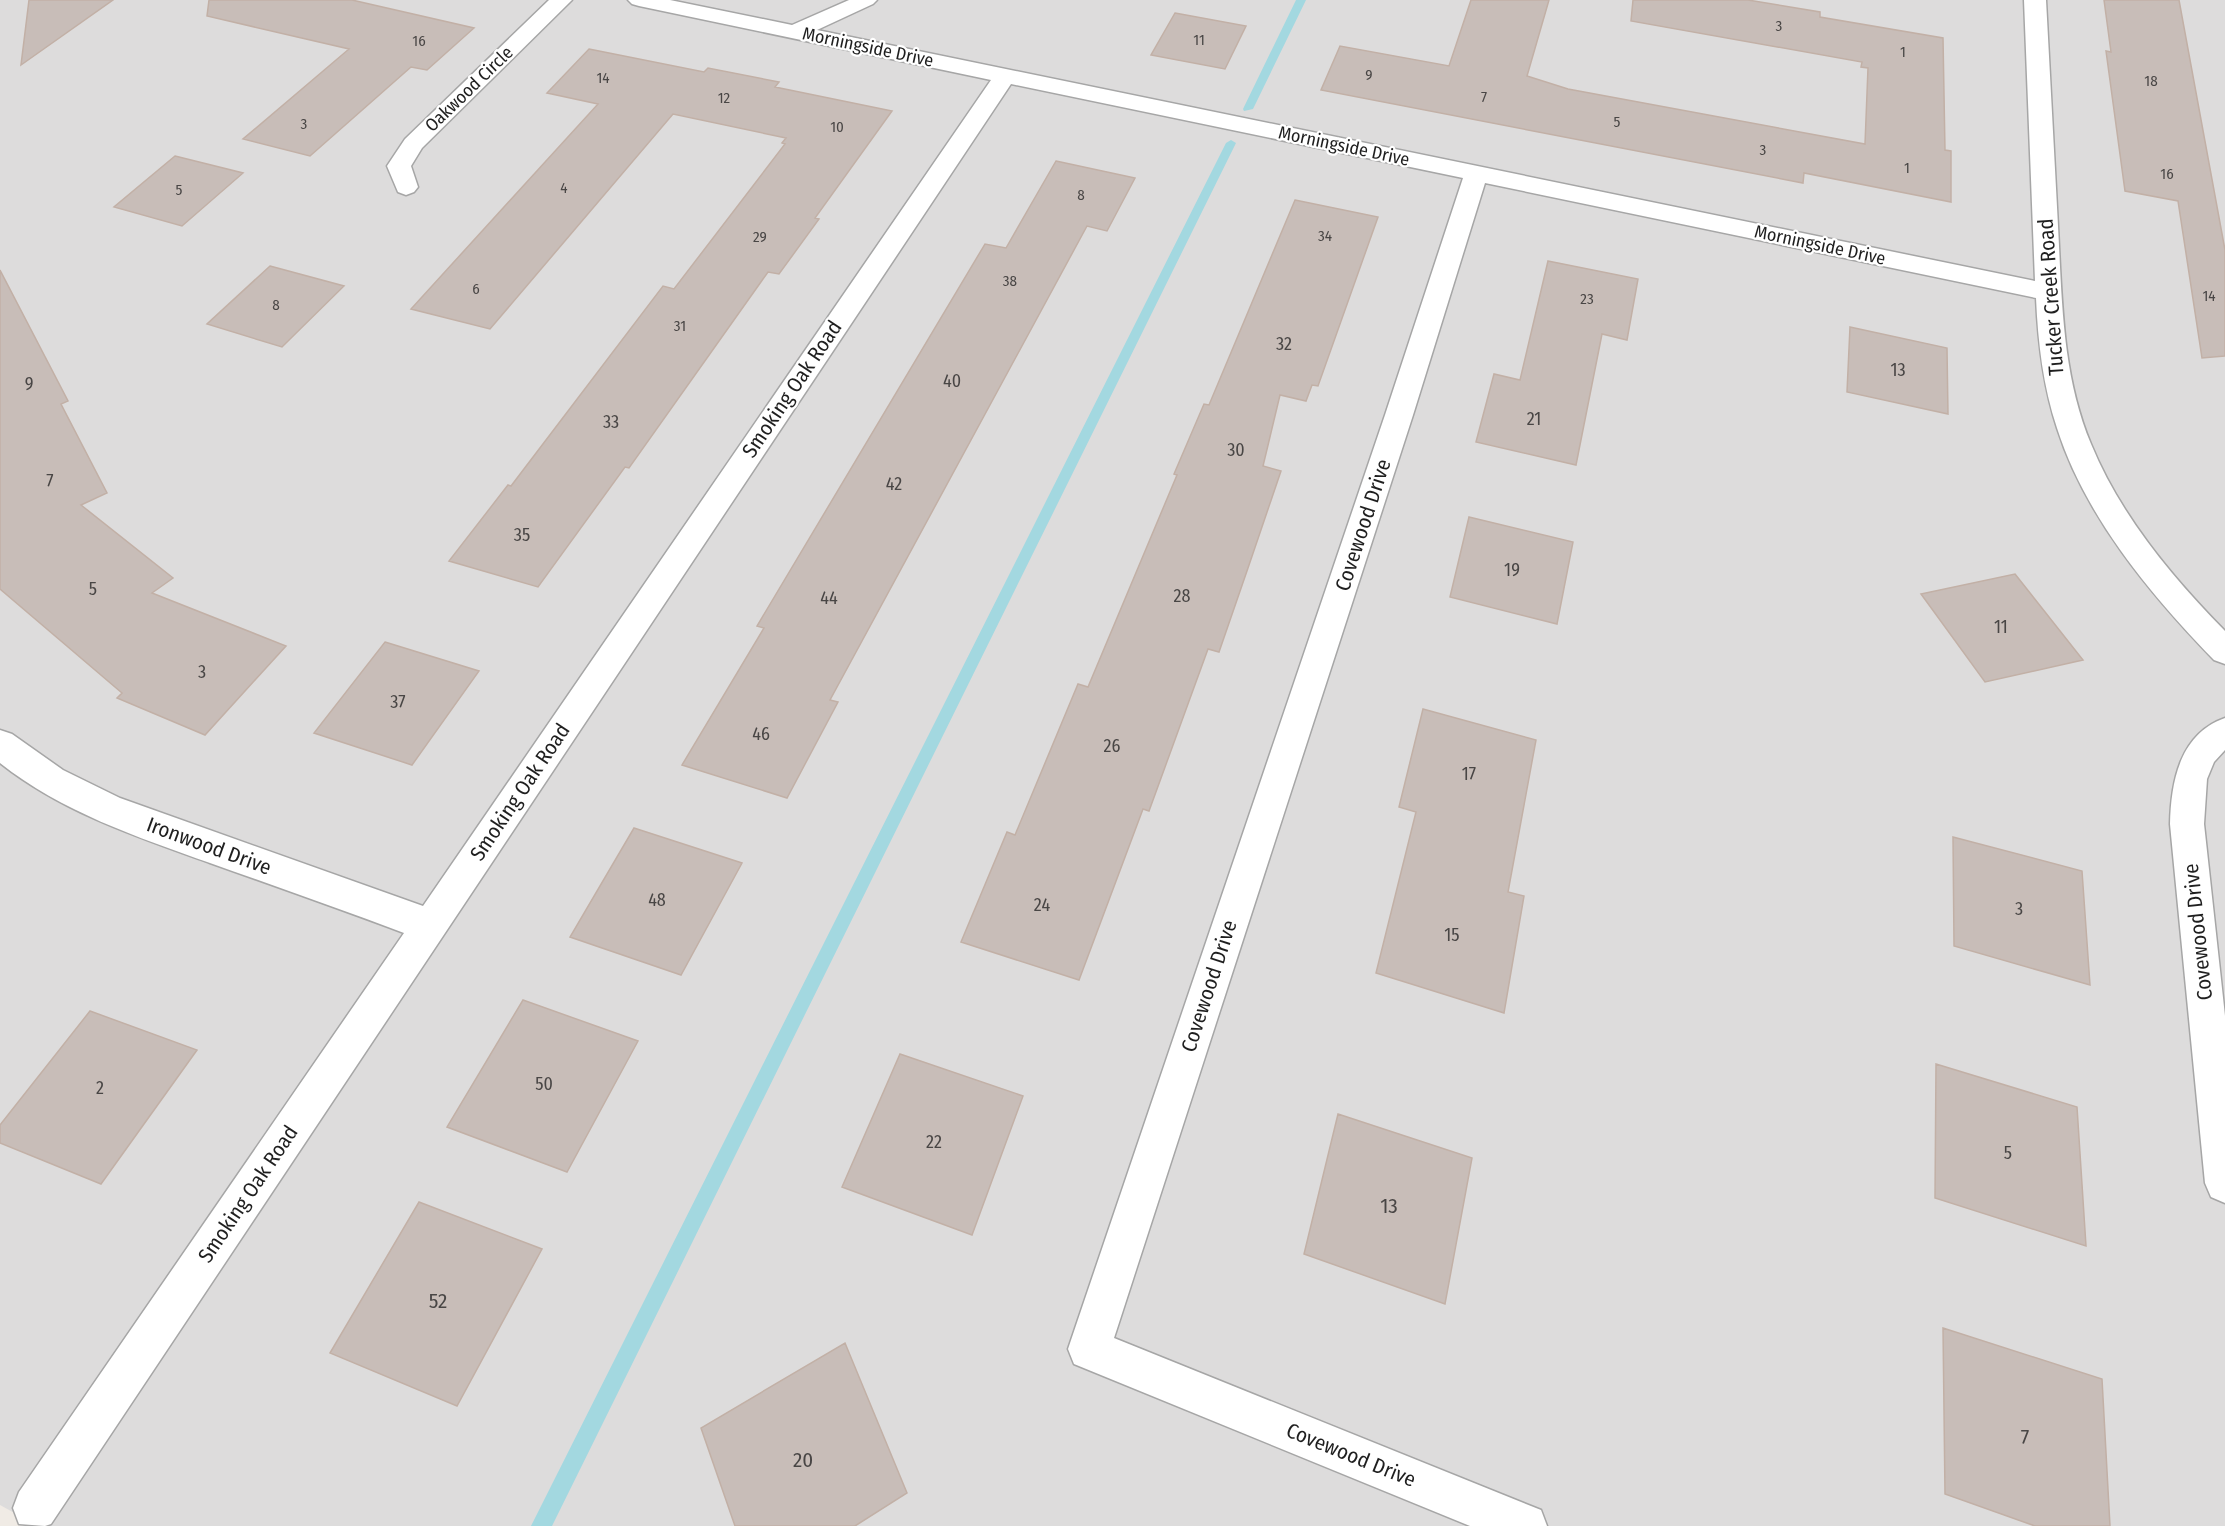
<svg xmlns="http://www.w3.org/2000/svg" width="2225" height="1526" font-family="'Fira Sans Condensed',sans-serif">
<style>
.residential{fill:#dddcdc}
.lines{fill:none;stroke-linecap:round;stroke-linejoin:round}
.stream{fill:#a3d8e0;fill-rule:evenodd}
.building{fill:#c8bdb8;stroke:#c2b0a6;stroke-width:1.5}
.street-casing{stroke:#a6a6a6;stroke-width:3}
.street{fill:#fff;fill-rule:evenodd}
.labels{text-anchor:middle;stroke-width:4.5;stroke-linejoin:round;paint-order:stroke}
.far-number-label{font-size:15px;fill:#494645}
.far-street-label{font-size:18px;fill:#1f1f1f;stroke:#fff}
.number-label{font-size:18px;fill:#494645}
.street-label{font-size:21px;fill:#1f1f1f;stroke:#fff}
.near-number-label{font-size:21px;fill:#494645}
</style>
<rect width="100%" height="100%" fill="#f0ebe5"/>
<!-- residential -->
<path class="residential" d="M0 0H2225V1526H38L0 1505Z"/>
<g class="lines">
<!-- stream -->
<path class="stream" d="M1296 0H1306L1253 109 1244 111 1243 109Z
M1231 140 1236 143 552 1526H531L1226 143Z"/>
</g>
<!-- building -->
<path class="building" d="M29 0H113L21 65Z
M209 0H352L474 28 427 70 411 67 310 156 243 139 349 49 207 16Z
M1471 0H1549L1527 76 1568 89 1865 144 1868 68 1861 67 1862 62 1631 21 1633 0H1748L1820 12V17L1943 38 1945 150 1951 151V202L1804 173 1803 183 1321 90 1340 46 1449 66Z
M2104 0H2179L2225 250V356L2202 358 2178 201 2125 191 2106 51 2111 52Z
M1175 13 1246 26 1225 69 1151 55Z
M589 49 704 72 708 68 779 82 775 87 892 111 815 218 819 219 779 274 768 272 629 468 625 467 538 587 449 561 508 485 511 486 663 286 674 289 785 144 782 143 786 138 673 114 490 329 411 309 598 104 547 93Z
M175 156 243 173 182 226 114 207Z
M1056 161 1135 178 1107 231 1087 226 830 700 838 702 787 798 682 765 764 628 757 626 985 244 1006 248Z
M1295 200 1378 217 1318 386 1312 385 1306 401 1280 395 1263 466 1281 471 1248 568 1219 652 1208 649 1149 811 1143 809 1079 980 961 942 1007 832 1015 835 1078 684 1088 687 1177 475 1174 474 1204 404 1209 405Z
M1548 261 1638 279 1627 340 1602 334 1576 465 1476 442 1494 374 1520 380Z
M270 266 344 286 282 347 207 324Z
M0 270 68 401 61 404 107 493 81 505 173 578 152 593 286 646 205 735 117 698 122 693 0 589Z
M1850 327 1947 348 1948 414 1847 392Z
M1469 517 1573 542 1557 624 1450 597Z
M2015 574 2083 660 1985 682 1921 594Z
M385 642 479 671 412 765 314 733Z
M1423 709 1536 740 1508 892 1524 896 1504 1013 1376 973 1416 812 1399 807Z
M634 828 742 863 681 975 570 937Z
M1953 837 2082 871 2090 985 1954 946Z
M523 1000 638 1041 567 1172 447 1127Z
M90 1011 197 1050 101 1184 0 1143V1125Z
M900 1054 1023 1096 972 1235 842 1187Z
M1936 1064 2077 1107 2086 1246 1935 1198Z
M1338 1114 1472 1158 1445 1304 1304 1254Z
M419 1202 542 1249 457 1406 330 1353Z
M1943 1328 2102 1379 2110 1526H2035L1945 1494Z
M845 1343 907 1493 855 1526H735L701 1428Z"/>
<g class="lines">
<!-- street casing -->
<g class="street-casing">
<path id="street" d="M549 0H572L422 148 411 166 418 187 414 192 406 195 398 192 387 166 405 139Z
M628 0H670L792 25 849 0H877L873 4 817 30 2035 281 2024 0H2046C2050 75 2054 151 2058 226 2062 300 2062 375 2091 444 2120 515 2172 577 2225 631V664L2214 660C2150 594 2085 516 2057 428 2043 386 2038 343 2036 298L1485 183 1413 415 1114 1338 1541 1510 1547 1526H1470L1074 1364 1068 1349 1385 415 1463 178 1011 84 51 1524 45 1526 19 1524 13 1508 19 1492 404 933C340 909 275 886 210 863 137 837 62 812 0 763V730L12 734 63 770 120 798 423 906 991 80 639 6 632 4Z
M2225 718V750L2214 762 2207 779 2204 824 2225 1016V1203L2211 1197 2205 1183 2170 824C2171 781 2180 734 2225 718Z"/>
</g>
<!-- street -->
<use href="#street" class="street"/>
</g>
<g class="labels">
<!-- far-number labels -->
<g class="far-number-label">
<text x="1779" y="31">3</text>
<text x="1199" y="45">11</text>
<text x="419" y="46">16</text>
<text x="1903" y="57">1</text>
<text x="1369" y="80">9</text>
<text x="603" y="83">14</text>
<text x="2151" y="86">18</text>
<text x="1484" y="102">7</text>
<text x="724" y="103">12</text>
<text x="1617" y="127">5</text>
<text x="304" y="129">3</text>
<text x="837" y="132">10</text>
<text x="1763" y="155">3</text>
<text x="1907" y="173">1</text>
<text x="2167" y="179">16</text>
<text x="564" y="193">4</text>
<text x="179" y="195">5</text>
<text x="1081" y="200">8</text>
<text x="1325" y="241">34</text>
<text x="760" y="242">29</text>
<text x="1010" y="286">38</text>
<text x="476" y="294">6</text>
<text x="2209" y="301">14</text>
<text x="1587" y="304">23</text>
<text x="276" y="310">8</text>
<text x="680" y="331">31</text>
</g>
<!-- far-street labels -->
<g class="far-street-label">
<text transform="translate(868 47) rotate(12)" y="6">Morningside Drive</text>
<text transform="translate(469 89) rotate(-44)" y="6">Oakwood Circle</text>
<text transform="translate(1344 146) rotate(12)" y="6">Morningside Drive</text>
<text transform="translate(1820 245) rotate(12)" y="6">Morningside Drive</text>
</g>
<!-- number labels -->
<g class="number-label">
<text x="1284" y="350">32</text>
<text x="1898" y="376">13</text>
<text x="952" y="387">40</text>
<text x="29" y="390">9</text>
<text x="1534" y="425">21</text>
<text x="611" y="428">33</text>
<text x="1236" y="456">30</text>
<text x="50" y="487">7</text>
<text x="894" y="490">42</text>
<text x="522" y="541">35</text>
<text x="1512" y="576">19</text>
<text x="93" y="595">5</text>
<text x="1182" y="602">28</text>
<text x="829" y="604">44</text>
<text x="2001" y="633">11</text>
<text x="202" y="678">3</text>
<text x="398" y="708">37</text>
<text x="761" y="740">46</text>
<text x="1112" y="752">26</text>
<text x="1469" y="780">17</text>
<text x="657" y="906">48</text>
<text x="1042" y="911">24</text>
<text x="2019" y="915">3</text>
<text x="1452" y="941">15</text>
<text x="544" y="1090">50</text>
<text x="100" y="1094">2</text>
<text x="934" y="1148">22</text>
<text x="2008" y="1159">5</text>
</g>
<!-- street labels -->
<g class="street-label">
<text transform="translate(2051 297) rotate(-94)" y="7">Tucker Creek Road</text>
<text transform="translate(792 389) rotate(-56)" y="7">Smoking Oak Road</text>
<text transform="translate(1363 525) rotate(-72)" y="7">Covewood Drive</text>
<text transform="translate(520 792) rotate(-56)" y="7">Smoking Oak Road</text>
<text transform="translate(209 846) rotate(20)" y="7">Ironwood Drive</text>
<text transform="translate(2198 932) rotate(-96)" y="7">Covewood Drive</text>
<text transform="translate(1209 986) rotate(-72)" y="7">Covewood Drive</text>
<text transform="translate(248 1194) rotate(-56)" y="7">Smoking Oak Road</text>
<text transform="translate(1351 1455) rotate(22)" y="7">Covewood Drive</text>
</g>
<!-- near-number labels -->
<g class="near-number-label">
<text x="1389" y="1213">13</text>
<text x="438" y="1308">52</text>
<text x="2025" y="1444">7</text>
<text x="803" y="1467">20</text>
</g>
</g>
</svg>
